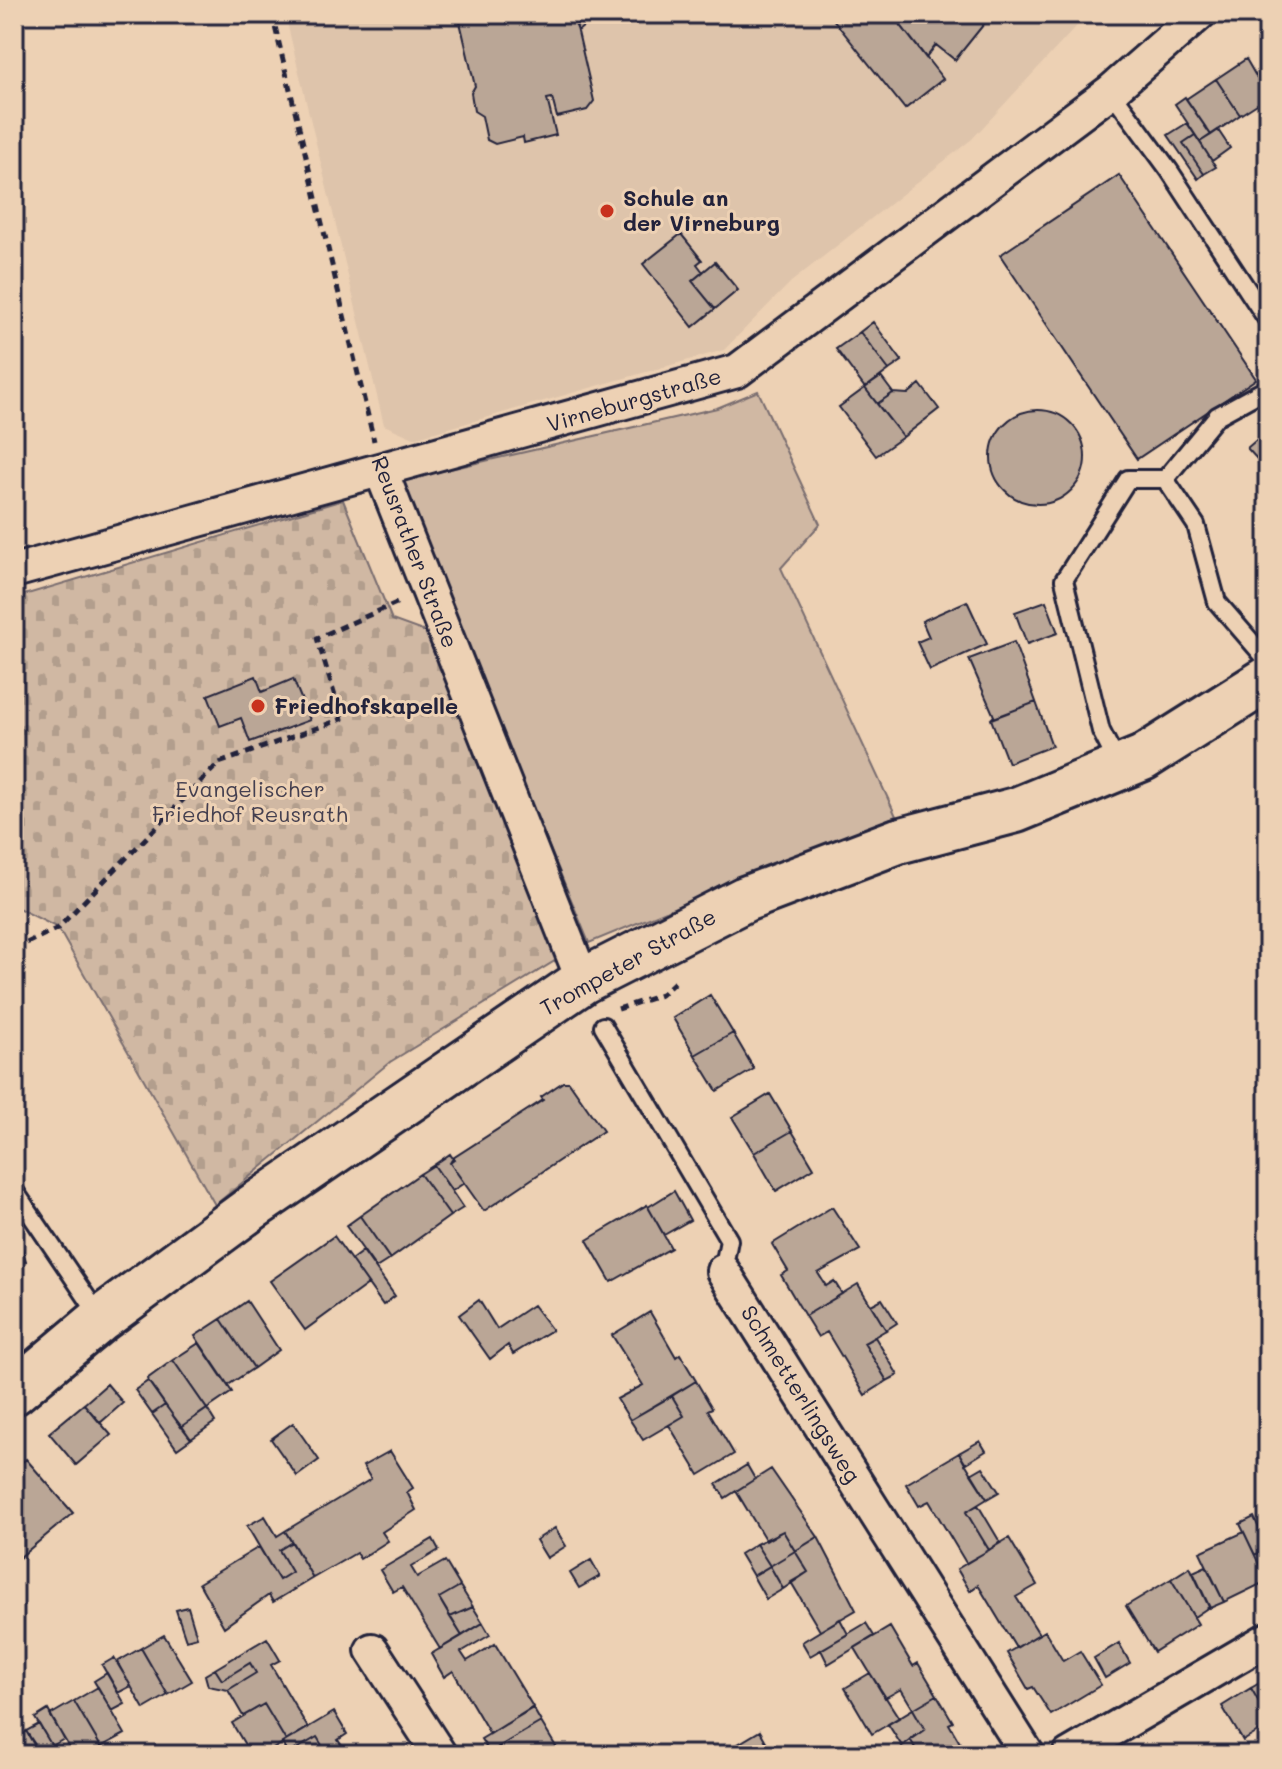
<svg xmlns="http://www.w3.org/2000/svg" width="1282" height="1769" font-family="Mali,sans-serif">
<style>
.built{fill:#dec4ab}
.green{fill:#d0b8a3;stroke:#796d6f;stroke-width:2}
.cemetery{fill:url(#cemetery-stones);stroke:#796d6f;stroke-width:2}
.building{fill:#baa696;stroke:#22223b;stroke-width:2}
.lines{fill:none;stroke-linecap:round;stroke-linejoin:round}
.lane-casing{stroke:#22223b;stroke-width:22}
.street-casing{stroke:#22223b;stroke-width:38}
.secondary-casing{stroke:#22223b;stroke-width:50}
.path{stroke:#22223b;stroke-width:5;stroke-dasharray:8 6;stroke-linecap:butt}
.lane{stroke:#edd1b4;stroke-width:16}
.street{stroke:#edd1b4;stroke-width:32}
.secondary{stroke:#edd1b4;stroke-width:44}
.poi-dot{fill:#c8321e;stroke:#edd1b4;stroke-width:3}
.labels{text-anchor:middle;stroke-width:6;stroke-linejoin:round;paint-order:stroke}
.poi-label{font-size:22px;font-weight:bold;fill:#22223b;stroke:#edd1b4;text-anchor:start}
.street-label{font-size:22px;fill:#22223b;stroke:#edd1b4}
.park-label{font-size:22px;fill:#454050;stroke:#edd1b4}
</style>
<defs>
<pattern id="cemetery-stones" width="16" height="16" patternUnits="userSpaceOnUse" patternTransform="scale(2)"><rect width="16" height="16" fill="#d0b8a3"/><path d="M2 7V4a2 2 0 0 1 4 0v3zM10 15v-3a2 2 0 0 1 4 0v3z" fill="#b29e8d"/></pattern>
</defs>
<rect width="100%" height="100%" fill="#edd1b4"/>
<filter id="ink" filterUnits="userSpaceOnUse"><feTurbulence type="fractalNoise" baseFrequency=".0125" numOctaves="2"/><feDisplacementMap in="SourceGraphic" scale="16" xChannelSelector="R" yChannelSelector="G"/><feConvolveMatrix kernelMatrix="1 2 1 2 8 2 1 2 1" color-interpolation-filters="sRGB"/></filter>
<g filter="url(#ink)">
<!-- built -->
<path class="built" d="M285 14H1088L972 139 791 282 724 350 414 438 384 425Z"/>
<!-- green -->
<path class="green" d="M758 391 820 524 781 568 896 816 589 943 398 481 717 408Z"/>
<!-- cemetery -->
<path class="cemetery" d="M343 500 392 620 428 633 566 954 390 1062 215 1205 58 928 14 906V598Z"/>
<!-- building -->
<path class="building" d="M454 14H571L575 19 594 101 587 110 557 117 552 98 547 99 556 135 524 143 523 137 495 144 487 140 482 116 474 111 471 93 475 86 460 22Z
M571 14H599L578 31Z
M829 14H892L943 79 905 109Z
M892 14H992L955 60 936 45 926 58Z
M1246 59 1268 97 1240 115 1216 79Z
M1216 79 1240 115 1211 135 1186 99Z
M1185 97 1211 135 1200 142 1175 104Z
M1187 123 1195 135 1183 143 1204 174 1198 179 1168 135Z
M1218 130 1230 148 1212 161 1200 142Z
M1195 135 1216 167 1204 174 1183 143Z
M1119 175 1256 379 1137 459 1000 255Z
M681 234 702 260 697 264 703 272 692 281 715 309 693 327 643 264Z
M715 262 738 290 715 309 692 281Z
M873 322 902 361 889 370 860 332Z
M860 332 889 370 865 388 836 349Z
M881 377 893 393 877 404 865 388Z
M920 384 939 409 903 437 877 404 893 393 908 394Z
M865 388 903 437 876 456 839 407Z
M991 457a47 47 0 1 1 94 0a47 47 0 1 1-94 0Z
M1268 430V471L1247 448Z
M967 601 987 644 930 670 917 642 929 637 922 621Z
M1046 601 1058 633 1027 644 1015 612Z
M1014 642 1036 702 991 719 994 716 969 659Z
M256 676 262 692 293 679 310 720 250 742 241 718 220 726 208 695Z
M1036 702 1052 746 1008 763 991 719Z
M710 995 733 1033 695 1055 673 1018Z
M733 1033 754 1069 717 1091 695 1055Z
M563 1082H569L603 1131 484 1211 450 1163 453 1158 543 1100 541 1097Z
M770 1094 792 1131 754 1153 732 1117Z
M792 1131 814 1168 776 1191 754 1153Z
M450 1154 454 1160 450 1163 464 1183 452 1191 434 1165Z
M434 1165 463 1208 450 1216 420 1174Z
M420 1174 450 1216 390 1259 360 1216Z
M674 1191 690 1220 664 1235 648 1207Z
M647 1205 671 1248 611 1282 587 1240Z
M832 1207 860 1250 818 1273 826 1286 834 1281 842 1294 805 1316 781 1275 788 1271 772 1244Z
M360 1216 390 1259 376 1268 346 1226Z
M18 1235 26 1261 14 1265V1236Z
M334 1236 368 1284 305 1330 270 1281Z
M363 1251 395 1296 383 1305 351 1260Z
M858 1284 886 1330 864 1343 887 1381 865 1395 827 1332 818 1337 805 1316Z
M882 1299 897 1323 886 1330 871 1305Z
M479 1300 497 1329 533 1305 552 1330 513 1354 508 1345 490 1359 459 1315Z
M247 1301 279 1350 254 1368 221 1319Z
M650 1312 676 1357 680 1354 696 1381 630 1420 617 1399 643 1385 612 1335Z
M221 1319 254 1368 228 1385 195 1336Z
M875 1337 898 1375 887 1381 864 1343Z
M199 1343 232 1392 207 1409 173 1360Z
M173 1360 207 1409 181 1427 147 1379Z
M148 1381 165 1405 152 1414 135 1390Z
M696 1381 712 1408 708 1410 734 1454 699 1475 669 1425 684 1416 672 1396Z
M107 1384 123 1403 100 1423 84 1404Z
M672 1396 684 1416 643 1440 630 1420Z
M84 1404 111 1435 76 1465 49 1433Z
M165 1405 191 1439 177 1449 152 1414Z
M207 1409 215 1422 191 1439 182 1426Z
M293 1423 319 1460 297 1476 271 1439Z
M980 1441 986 1451 965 1464 959 1453Z
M390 1451 413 1488 407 1492 416 1510 382 1532 388 1541 360 1559 356 1553 313 1578 285 1531 371 1479 363 1466Z
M959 1453 987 1499 966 1512 989 1550 966 1563 929 1501 919 1506 906 1484Z
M26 1459 73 1513 19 1558 14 1552V1469Z
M747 1465 755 1479 725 1498 716 1484Z
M983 1467 999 1492 987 1499 971 1474Z
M771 1469 818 1537 795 1551 783 1531 766 1541 736 1491Z
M978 1505 1000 1542 989 1550 966 1512Z
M265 1516 277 1536 285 1531 292 1542 279 1550 292 1572 279 1580 247 1526Z
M1254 1517 1268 1548 1255 1555 1240 1524Z
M555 1528 566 1546 547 1558 536 1540Z
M783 1531 795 1551 770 1566 756 1544Z
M1244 1532 1267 1581 1224 1602 1200 1552Z
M818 1537 856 1610 820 1631 791 1582 808 1572 795 1551Z
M1009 1538 1037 1585 1016 1597 1039 1634 1016 1648 978 1585 970 1591 957 1569Z
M433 1539 439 1550 411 1567 417 1577 445 1561 460 1586 439 1598 462 1636 440 1649 402 1587 393 1592 380 1570Z
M292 1542 313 1578 273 1602 269 1595 224 1627 199 1583 259 1547 279 1580 292 1572 279 1550Z
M756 1544 770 1566 753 1576 740 1554Z
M795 1551 808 1572 783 1589 770 1566Z
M591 1560 600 1576 579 1588 570 1573Z
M770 1566 783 1589 766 1599 753 1576Z
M1206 1566 1224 1602 1210 1608 1193 1572Z
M1190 1567 1209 1607 1194 1617 1171 1579Z
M1171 1579 1198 1624 1154 1652 1126 1606Z
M460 1586 473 1607 450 1617 439 1598Z
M188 1607 197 1637 186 1640 176 1610Z
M473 1607 483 1623 462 1636 450 1617Z
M840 1619 848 1634 810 1656 802 1642Z
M483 1623 490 1635 461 1652 467 1661 495 1644 533 1707 490 1734 453 1671 444 1677 431 1654Z
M866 1623 874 1636 828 1664 821 1650Z
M890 1627 913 1666 918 1663 937 1695 913 1709 901 1689 885 1698 855 1648Z
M1045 1631 1063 1661 1080 1651 1101 1685 1051 1715 1033 1687 1028 1689 1007 1653Z
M164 1635 192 1681 168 1695 141 1648Z
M267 1638 280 1660 271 1665 308 1728 286 1741 264 1704 243 1716 228 1690 256 1673 250 1663 222 1680 215 1669Z
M1119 1643 1130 1663 1105 1678 1094 1658Z
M141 1648 168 1695 144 1709 117 1662Z
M114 1658 131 1686 118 1693 102 1665Z
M250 1663 256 1673 228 1690 208 1686 205 1675 215 1669 222 1680Z
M107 1673 125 1704 112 1711 94 1681Z
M870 1673 899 1718 872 1734 845 1688Z
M1268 1678V1706L1263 1709 1251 1688Z
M98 1687 125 1734 101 1747 74 1701Z
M1251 1688 1263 1709 1268 1706V1726L1243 1741 1222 1706Z
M937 1695 953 1722 949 1724 967 1755H919L910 1739 925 1730 913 1709Z
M74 1701 101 1747 88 1755H74L50 1715Z
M264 1704 286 1741 263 1755H251L232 1723Z
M533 1708 541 1722 498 1747 503 1755H491L481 1739Z
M913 1709 925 1730 902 1746 888 1724Z
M48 1710 64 1739 52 1746 35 1718Z
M334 1712 347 1734 338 1740 348 1755H310L323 1747 317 1737 288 1754 282 1743Z
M541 1722 561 1755H503L498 1747Z
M39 1724 53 1748 42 1755 26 1731Z
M26 1731 40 1755H14V1738Z
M760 1731 772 1752 766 1755H731L728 1750Z
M317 1737 323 1747 310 1755 288 1754Z"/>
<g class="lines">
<!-- lane casing -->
<g class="lane-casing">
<path id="lane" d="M1111 91 1169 170 1268 321
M1165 479 1217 416 1268 388
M1119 766 1101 731 1064 580 1128 479H1165L1196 525 1217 602 1268 661
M603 1026 729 1240 723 1271
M14 1190 100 1317"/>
</g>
<!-- street casing -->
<g class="street-casing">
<path id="street" d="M381 471 583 981
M14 571 737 371 1111 91 1199 14
M723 1271 1028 1755
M372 1650 440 1755
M1069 1755 1268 1639"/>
</g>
<!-- secondary casing -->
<g class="secondary-casing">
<path id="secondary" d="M14 1392 101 1319 253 1207 583 981 745 899 898 841 1016 810 1143 758 1268 679"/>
</g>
<!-- path -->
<path class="path" d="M272 14 374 441
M14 949 58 928 219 763 342 719 317 638 401 601
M618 1009 661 995 679 978"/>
<!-- lane -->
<use href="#lane" class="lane"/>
<!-- street -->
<use href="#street" class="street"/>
<!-- secondary -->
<use href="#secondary" class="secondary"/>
</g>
</g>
<!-- markers -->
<g class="poi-dot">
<circle cx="607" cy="211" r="8"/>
<circle cx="258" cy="706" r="8"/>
</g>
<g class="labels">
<!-- poi labels -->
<g class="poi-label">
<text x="623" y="206">Schule an<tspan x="623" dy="25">der Virneburg</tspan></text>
<text x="274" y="714">Friedhofskapelle</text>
</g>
<!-- street labels -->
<g class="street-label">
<text transform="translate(634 400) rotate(-16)" y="8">Virneburgstraße</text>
<text transform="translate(415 552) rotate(69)" y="8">Reusrather Straße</text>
<text transform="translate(628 962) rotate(-29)" y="8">Trompeter Straße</text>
<text transform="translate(801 1394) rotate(58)" y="8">Schmetterlingsweg</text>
</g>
<!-- park labels -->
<g class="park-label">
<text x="250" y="797">Evangelischer<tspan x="250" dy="25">Friedhof Reusrath</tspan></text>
</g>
</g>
<!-- margin -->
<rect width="1282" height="1769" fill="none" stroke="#edd1b4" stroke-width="48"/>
<rect x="24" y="24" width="1234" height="1721" fill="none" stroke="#22223b" stroke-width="3" filter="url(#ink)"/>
</svg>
